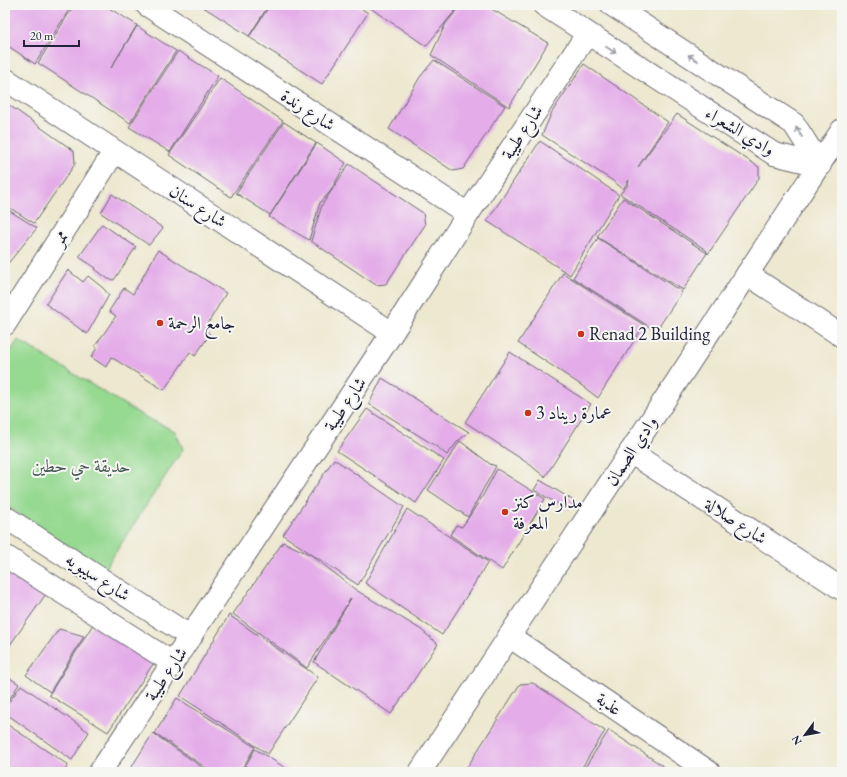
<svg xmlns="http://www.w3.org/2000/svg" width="847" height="777" font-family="'EB Garamond',Amiri,serif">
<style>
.green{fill:#96d991;stroke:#5c7e66}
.building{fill:#e4ade9}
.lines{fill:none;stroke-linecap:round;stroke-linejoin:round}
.minor-casing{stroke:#69676f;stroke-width:24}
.minor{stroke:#fff;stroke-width:22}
.oneway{stroke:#9c9ca7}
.poi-dot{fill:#c8321e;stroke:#f6f6f2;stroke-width:1.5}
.labels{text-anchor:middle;stroke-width:4;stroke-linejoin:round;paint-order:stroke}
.street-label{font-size:18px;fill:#22223b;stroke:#f6f6f2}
.poi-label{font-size:18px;fill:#22223b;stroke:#f6f6f2;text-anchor:start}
.park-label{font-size:18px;fill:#455955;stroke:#f6f6f2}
</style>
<rect width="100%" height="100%" fill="#f6f6f2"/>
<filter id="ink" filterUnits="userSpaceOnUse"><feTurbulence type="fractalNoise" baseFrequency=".025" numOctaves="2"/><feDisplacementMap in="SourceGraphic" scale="8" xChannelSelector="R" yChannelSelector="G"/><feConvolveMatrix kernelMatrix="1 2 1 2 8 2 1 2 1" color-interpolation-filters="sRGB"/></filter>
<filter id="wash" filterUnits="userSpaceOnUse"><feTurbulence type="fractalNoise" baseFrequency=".012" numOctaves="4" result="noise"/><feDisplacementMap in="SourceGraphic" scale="16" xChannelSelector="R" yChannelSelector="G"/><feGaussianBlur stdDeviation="0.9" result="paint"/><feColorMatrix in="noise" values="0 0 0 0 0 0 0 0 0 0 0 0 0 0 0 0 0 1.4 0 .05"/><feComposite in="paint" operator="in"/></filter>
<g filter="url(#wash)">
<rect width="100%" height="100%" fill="#ede8cf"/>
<!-- green -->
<path class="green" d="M18 340 145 417 175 431 183 449 104 570 5 505V360Z"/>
<g id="blocks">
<!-- building -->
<path class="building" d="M5 5H72L35 64 5 44Z
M74 5H104L137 25 111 68 137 26 176 51 130 123 38 63Z
M200 5H269L249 36Z
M270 5H356L368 13 322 84 249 37Z
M366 5H460L426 46Z
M461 5H485L548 43 509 107 431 55 446 23Z
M178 51 218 76 170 152 129 127Z
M434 60 505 106 463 169 453 171 389 129 420 77Z
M584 64 668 122 638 167 677 114 759 167V178L708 254 706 250 620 194 628 185 629 180 623 189 613 181 542 135 552 112Z
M220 78 283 121 231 197 169 155Z
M9 105 74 151 75 164 34 223 5 205V111Z
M284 122 316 143 270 215 236 193Z
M540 141 619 195 570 275 487 221Z
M317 143 346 163 330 192 320 203 309 240 269 217Z
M349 164 423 213 425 225 386 284 376 285 311 241 322 205Z
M112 194 163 228 149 245 101 213Z
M623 198 707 253 683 290 597 237Z
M5 208 37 228 5 267Z
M102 224 136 247 114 280 108 279 95 269 96 268 79 257Z
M598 238 682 292 656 331 573 278Z
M158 250 226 293 204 330 210 334 195 356 190 352 164 390 111 357 106 367 91 357 97 348 95 346 116 316 109 311 124 288 133 294Z
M68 270 83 282 88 276 103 288 109 295 87 334 46 304Z
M563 273 644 325 598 398 581 385 518 343Z
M510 352 591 404 545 477 529 464 465 422Z
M382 378 469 432 458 441 447 455 437 447 369 404Z
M367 409 444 460 416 503 337 451Z
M460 441 490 464 496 466 468 517 428 490Z
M334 459 404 507 358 585 283 535Z
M497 469 545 499 502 570 450 535 456 525 462 527 481 499Z
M540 480 574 501 568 510 534 490Z
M407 509 488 562 442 635 365 583Z
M283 542 311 555 356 590 420 629 438 644 391 714 314 662 351 598 307 668 233 614Z
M5 565 46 594 5 652Z
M229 615 318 677 268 754 180 696Z
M97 618 153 658V664L108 732 49 695Z
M59 629 84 636 50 692 26 675Z
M5 675 19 684 5 706Z
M533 683 605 731 579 772H464L520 684Z
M21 685 89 732 72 760 5 713V708Z
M177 698 255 747 240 772H212L155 733Z
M5 723 68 765 64 772H9L5 770Z
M609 730 672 772H582Z
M153 733 209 772H130L129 771Z
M255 749 292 772H242Z"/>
</g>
</g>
<g filter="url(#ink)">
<use href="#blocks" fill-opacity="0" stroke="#69676f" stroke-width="1"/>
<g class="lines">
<!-- minor casing -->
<g class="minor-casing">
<path id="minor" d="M147 5 468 214
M544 5 774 154 820 165
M612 5 794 124 820 165
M5 79 392 333
M747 274 842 336
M5 324 114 152
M630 452 842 589
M5 517 191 637
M5 556 173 663
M509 636 709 772
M100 772 392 333 468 214 587 34
M420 772 842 130"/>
</g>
<!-- minor -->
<use href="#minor" class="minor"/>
</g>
<!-- one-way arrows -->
<defs><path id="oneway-shaft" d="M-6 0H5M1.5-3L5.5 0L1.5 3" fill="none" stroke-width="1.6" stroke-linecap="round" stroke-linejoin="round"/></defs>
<g class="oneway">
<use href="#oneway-shaft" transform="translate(611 50) rotate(33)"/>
<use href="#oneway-shaft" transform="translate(693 58) rotate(-147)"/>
<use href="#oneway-shaft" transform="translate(799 132) rotate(-122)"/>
</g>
</g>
<!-- markers -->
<g class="poi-dot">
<circle cx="160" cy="323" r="4"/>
<circle cx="581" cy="334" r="4"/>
<circle cx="528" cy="413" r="4"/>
<circle cx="505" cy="512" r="4"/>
</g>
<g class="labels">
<!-- street labels -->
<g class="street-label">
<text transform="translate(308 110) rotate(33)" y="6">شارع رندة</text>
<text transform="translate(740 131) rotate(31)" y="6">وادي الشعراء</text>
<text transform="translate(522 132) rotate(-57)" y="6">شارع طيبة</text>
<text transform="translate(198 206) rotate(33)" y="6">شارع سنان</text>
<text transform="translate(60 238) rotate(-58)" y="6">ممر</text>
<text transform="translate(345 404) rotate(-56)" y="6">شارع طيبة</text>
<text transform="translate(631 451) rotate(-57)" y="6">وادي الصمان</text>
<text transform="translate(736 521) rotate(33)" y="6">شارع صلالة</text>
<text transform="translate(98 577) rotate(33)" y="6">شارع سيبويه</text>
<text transform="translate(166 674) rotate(-56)" y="6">شارع طيبة</text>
<text transform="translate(609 704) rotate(34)" y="6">عذبة</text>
</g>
<!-- poi labels -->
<g class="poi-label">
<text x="168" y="329">جامع الرحمة</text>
<text x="589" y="340">Renad 2 Building</text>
<text x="536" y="419">عمارة ريناد 3</text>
<text x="513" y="508">مدارس كنز<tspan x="513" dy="21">المعرفة</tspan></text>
</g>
<!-- park labels -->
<g class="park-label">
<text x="81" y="472">حديقة حي حطين</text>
</g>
</g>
<!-- margin -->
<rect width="847" height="777" fill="none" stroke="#f6f6f2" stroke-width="20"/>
<!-- north arrow -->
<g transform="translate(805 735) rotate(238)" stroke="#f6f6f2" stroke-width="3" paint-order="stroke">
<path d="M0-3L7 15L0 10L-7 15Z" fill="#22223b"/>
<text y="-6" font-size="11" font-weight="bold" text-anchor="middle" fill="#22223b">N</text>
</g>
<!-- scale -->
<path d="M24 40v6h55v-6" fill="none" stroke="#22223b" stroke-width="2"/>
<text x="30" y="40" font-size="12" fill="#22223b" stroke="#f6f6f2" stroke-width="3" paint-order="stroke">20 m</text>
</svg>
